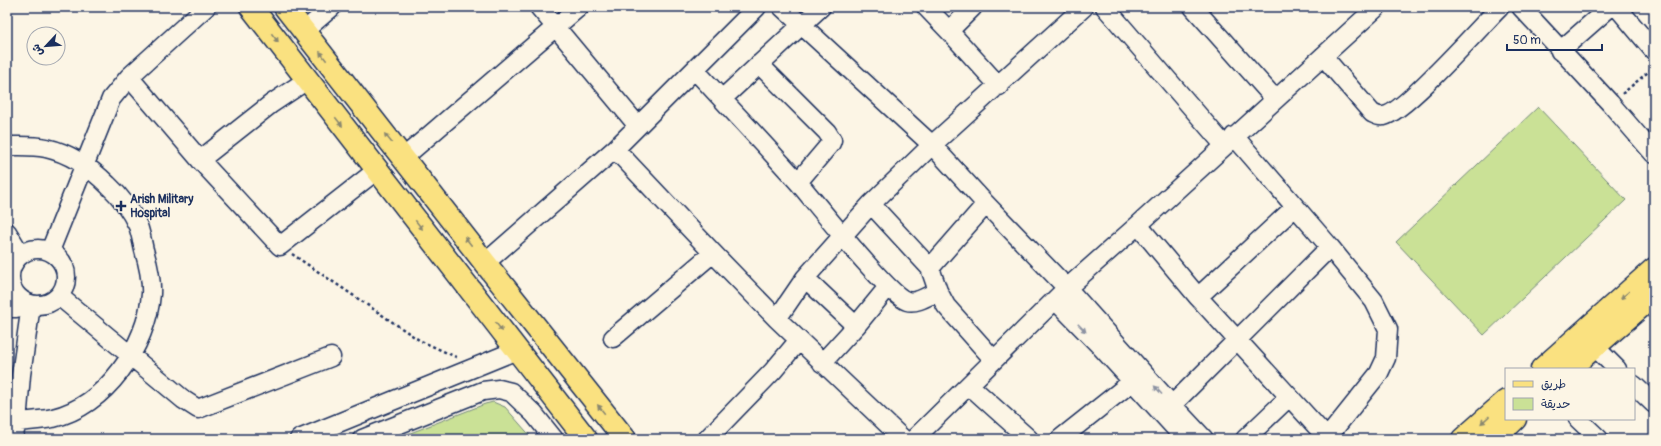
<svg xmlns="http://www.w3.org/2000/svg" width="1661" height="446" font-family="Pangolin,'Playpen Sans Arabic',sans-serif">
<style>
.green{fill:#cae196;stroke:#72887a}
.lines{fill:none;stroke-linecap:round;stroke-linejoin:round}
.minor-casing{stroke:#1b2f5e;stroke-width:21}
.major-casing{stroke:#1b2f5e;stroke-width:25}
.path{stroke:#1b2f5e;stroke-width:2.5;stroke-dasharray:3 3;stroke-linecap:butt}
.minor{stroke:#fcf5e5;stroke-width:18}
.major{stroke:#fae180;stroke-width:22}
.oneway{fill:#8a886f}
.oneway2{fill:#8c92a2}
.poi-dot{fill:#1b2f5e;stroke:#fcf5e5;stroke-width:1.5}
.labels{text-anchor:middle;stroke-width:3;stroke-linejoin:round;paint-order:stroke}
.poi-label{font-size:12px;font-weight:bold;fill:#1b2f5e;stroke:#fcf5e5;text-anchor:start}
</style>
<rect width="100%" height="100%" fill="#fcf5e5"/>
<filter id="ink" filterUnits="userSpaceOnUse"><feTurbulence type="fractalNoise" baseFrequency=".025" numOctaves="2"/><feDisplacementMap in="SourceGraphic" scale="8" xChannelSelector="R" yChannelSelector="G"/><feConvolveMatrix kernelMatrix="1 2 1 2 8 2 1 2 1" color-interpolation-filters="sRGB"/></filter>
<g filter="url(#ink)">
<!-- green -->
<path class="green" d="M1538 107 1626 200 1484 335 1396 242Z
M493 402 505 407 533 439H395L485 404Z"/>
<g class="lines">
<!-- minor casing -->
<g class="minor-casing">
<path id="minor" d="M539 7 638 126
M782 7 932 145 986 204 1067 288 1172 405 1204 439
M926 7 949 31
M973 7 949 31 999 86
M1105 7 1224 145
M1193 7 1275 99
M1521 7 1610 103 1654 154
M1617 7 1654 51
M304 31 332 7
M1560 51 1610 7
M1323 56 1372 113C1376 115 1379 117 1384 116 1404 113 1481 26 1500 7
M759 64 827 132 832 140 831 143 798 182
M695 70C729 107 764 144 798 182 815 202 889 296 907 301 917 304 929 295 938 291
M129 77 200 160 280 246 377 170
M722 99 821 7
M1234 136 1330 247 1374 301 1388 329 1386 358 1379 373 1327 438
M7 146C20 146 33 145 46 148 69 153 91 168 108 185 120 196 131 211 138 226 141 234 142 242 144 250 148 264 152 279 151 294 147 346 106 405 53 418 42 420 29 421 17 422
M615 149 713 253 777 319 903 439
M403 158 579 7
M200 160 271 104 307 80
M871 204 930 268 938 291 946 306 994 360
M1138 225 1198 297 1328 439
M7 232 21 255 10 257
M10 277a28 28 0 1 1 56 0a28 28 0 1 1-56 0Z
M50 251 111 99 129 77 206 7
M485 263 615 149 757 7
M930 268 986 204
M805 278 856 326
M59 296 184 400 198 409 331 357
M1198 297 1294 208
M1055 300 1100 346 1185 439
M7 308H16L31 305 21 375 17 422 13 439
M777 319 805 278 871 204 932 145 1084 7
M613 338 713 253
M1595 347 1617 369
M822 363 856 326 888 287
M969 385 1029 439
M1634 385 1654 404
M1172 405 1330 247
M1578 419 1599 439
M299 439 517 350
M362 439 483 391 499 389 511 392 534 414 554 439
M707 439 773 371 799 340
M914 439 1067 288 1138 225 1377 7
M1060 439 1133 381
M1245 439 1289 397"/>
</g>
<!-- major casing -->
<g class="major-casing">
<path id="major" d="M251 7 586 439
M285 7 485 263 625 439
M1542 369 1654 269
M1569 369 1654 295
M1463 439 1506 401
M1494 439 1515 419"/>
</g>
<!-- path -->
<path class="path" d="M1622 94 1654 67
M292 254 419 340 458 358"/>
<!-- minor -->
<use href="#minor" class="minor"/>
<!-- major -->
<use href="#major" class="major"/>
</g>
<!-- one-way arrows -->
<defs><path id="oneway-solid" d="M-6-.8H1V-3.2L6.5 0L1 3.2V.8H-6Z"/></defs>
<g class="oneway">
<use href="#oneway-solid" transform="translate(275 38) rotate(53)"/>
<use href="#oneway-solid" transform="translate(323 56) rotate(-127)"/>
<use href="#oneway-solid" transform="translate(339 122) rotate(52)"/>
<use href="#oneway-solid" transform="translate(388 138) rotate(-129)"/>
<use href="#oneway-solid" transform="translate(419 225) rotate(52)"/>
<use href="#oneway-solid" transform="translate(468 241) rotate(-128)"/>
<use href="#oneway-solid" transform="translate(1625 295) rotate(138)"/>
<use href="#oneway-solid" transform="translate(499 327) rotate(52)"/>
<use href="#oneway-solid" transform="translate(601 409) rotate(-129)"/>
<use href="#oneway-solid" transform="translate(1485 420) rotate(138)"/>
</g>
<g class="oneway2">
<use href="#oneway-solid" transform="translate(1082 328) rotate(45)"/>
<use href="#oneway-solid" transform="translate(1158 390) rotate(-132)"/>
</g>
</g>
<!-- markers -->
<path class="poi-dot" d="M119 200h4v4h4v4h-4v4h-4v-4h-4v-4h4z"/>
<g class="labels">
<!-- poi labels -->
<g class="poi-label">
<text x="130" y="203">Arish Military<tspan x="130" dy="14">Hospital</tspan></text>
</g>
</g>
<!-- margin -->
<rect width="1661" height="446" fill="none" stroke="#fcf5e5" stroke-width="24"/>
<rect x="12" y="12" width="1637" height="422" fill="none" stroke="#1b2f5e" stroke-width="1.5" filter="url(#ink)"/>
<!-- legend -->
<rect x="1505" y="368" width="130" height="52" fill="#fcf5e5" stroke="#a2a6af"/>
<rect x="1513" y="381" width="20" height="6" fill="#fae180" stroke="#a2a6af"/>
<text x="1541" y="388" font-size="12" fill="#1b2f5e">طريق</text>
<rect x="1513" y="398" width="20" height="12" fill="#cae196" stroke="#a2a6af"/>
<text x="1541" y="408" font-size="12" fill="#1b2f5e">حديقة</text>
<!-- north arrow -->
<g transform="translate(46 46) rotate(244)"><circle r="19" fill="#fcf5e5" stroke="#a2a6af"/>
<path d="M0-3L7 15L0 10L-7 15Z" fill="#1b2f5e"/>
<text y="-6" font-size="11" font-weight="bold" text-anchor="middle" fill="#1b2f5e">ش</text>
</g>
<!-- scale -->
<path d="M1507 44v6h95v-6" fill="none" stroke="#1b2f5e" stroke-width="2"/>
<text x="1513" y="44" font-size="12" fill="#1b2f5e" stroke="#fcf5e5" stroke-width="3" paint-order="stroke">50 m</text>
</svg>
